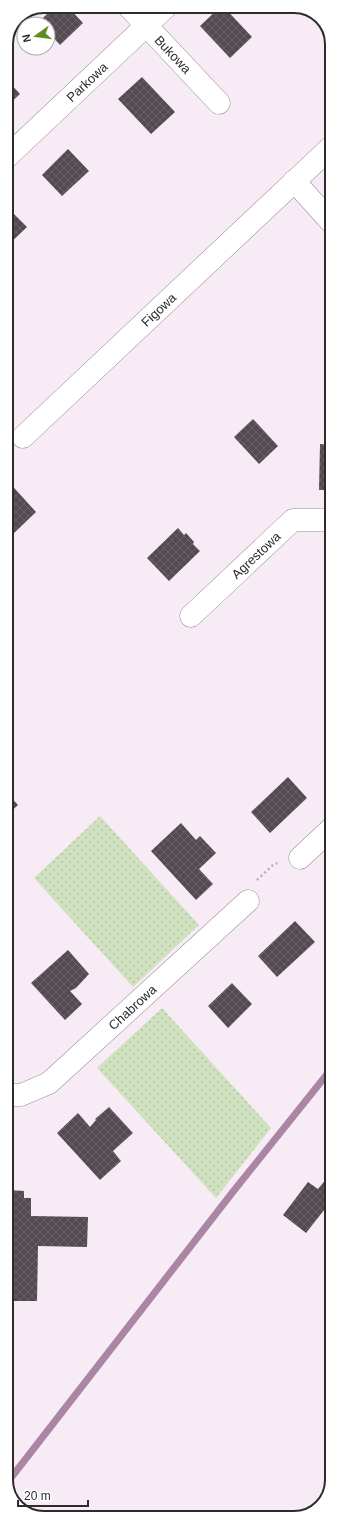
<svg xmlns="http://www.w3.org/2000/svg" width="338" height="1524" font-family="Arial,sans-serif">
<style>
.grass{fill:url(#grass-dots)}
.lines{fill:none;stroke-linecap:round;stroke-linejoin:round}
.stream{stroke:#aa86a4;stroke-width:7}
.building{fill:url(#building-cross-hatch)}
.minor-casing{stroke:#998e97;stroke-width:23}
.path{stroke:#b9afb7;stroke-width:2.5;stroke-dasharray:2 3;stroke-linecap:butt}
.minor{stroke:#fff;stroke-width:22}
.labels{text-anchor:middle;stroke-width:4;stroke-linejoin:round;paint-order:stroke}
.street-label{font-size:13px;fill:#2e2a2d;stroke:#fff}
.rim{fill:none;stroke:#2e2a2d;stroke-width:2}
</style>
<defs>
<pattern id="grass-dots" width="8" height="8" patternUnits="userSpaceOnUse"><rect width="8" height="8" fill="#cfe1bf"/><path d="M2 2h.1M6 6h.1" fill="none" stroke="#b2c1a4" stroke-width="1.8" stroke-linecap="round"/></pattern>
<pattern id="building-cross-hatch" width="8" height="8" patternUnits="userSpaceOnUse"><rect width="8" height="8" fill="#534a52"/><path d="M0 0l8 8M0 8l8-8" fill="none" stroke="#696168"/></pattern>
</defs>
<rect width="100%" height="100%" fill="#f7ebf5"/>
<!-- grass -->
<path class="grass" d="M100 816 199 925 133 987 34 878Z
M162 1008 271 1128 216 1198 97 1068Z"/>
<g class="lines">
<!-- stream -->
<path class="stream" d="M7 1483 232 1193 332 1068"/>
</g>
<!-- building -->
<path class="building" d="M55 6H67L83 23 60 45 48 32V24H40L39 22Z
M221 6H223L252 37 230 58 200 26Z
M142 77 175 112 151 134 118 99Z
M6 79 20 94 6 107Z
M68 149 89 171 62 196 42 175Z
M6 206 27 227 6 247Z
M253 419 278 446 259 464 234 437Z
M320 444 332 445V490H319Z
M6 479 36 512 12 535 6 529Z
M178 528 184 535 186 533 194 542 193 544 200 551 169 581 147 558Z
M288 777 307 798 270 833 251 812Z
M6 792 18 805 6 816Z
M181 823 196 840 200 836 216 853 199 869 213 884 196 900 151 851Z
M295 921 315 942 277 977 258 956Z
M68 950 89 974 76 988 70 991 82 1004 65 1020 31 983Z
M232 983 252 1004 228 1028 208 1006Z
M109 1107 133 1133 113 1151 121 1161 100 1180 57 1133 78 1113 90 1127 96 1120 95 1119Z
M332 1172V1200L306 1233 283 1215 308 1182 318 1189Z
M7 1190 24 1191V1198H31V1216L88 1217 87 1247 38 1246 37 1301H9V1274H7V1245H9V1218H7Z"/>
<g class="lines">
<!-- minor casing -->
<g class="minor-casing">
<g id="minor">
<path id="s1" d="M128 6 219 103"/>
<path id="s2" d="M6 158 167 6"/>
<path d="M294 181 331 222"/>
<path id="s3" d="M23 437 331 147"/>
<path id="s4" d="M191 616 293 520H332"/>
<path d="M300 858 332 828"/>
<path id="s5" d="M7 1095H21L49 1083 248 901"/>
</g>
</g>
<!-- path -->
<path class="path" d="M257 880 274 864 278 863"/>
<!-- minor -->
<use href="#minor" class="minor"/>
</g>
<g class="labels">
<!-- street labels -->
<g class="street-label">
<text dy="5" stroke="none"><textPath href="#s1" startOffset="66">Bukowa</textPath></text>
<text dy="5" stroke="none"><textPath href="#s2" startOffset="111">Parkowa</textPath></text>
<text dy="5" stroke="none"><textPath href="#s3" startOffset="186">Figowa</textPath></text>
<text dy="5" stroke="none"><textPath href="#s4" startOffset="89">Agrestowa</textPath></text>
<text dy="5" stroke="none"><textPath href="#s5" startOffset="157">Chabrowa</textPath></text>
</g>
</g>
<!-- crop -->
<path d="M0 0H338V1524H0ZM44 13H294A31 31 0 0 1 325 44V1480A31 31 0 0 1 294 1511H44A31 31 0 0 1 13 1480V44A31 31 0 0 1 44 13Z" fill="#fff" fill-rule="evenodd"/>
<path class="rim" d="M44 13H294A31 31 0 0 1 325 44V1480A31 31 0 0 1 294 1511H44A31 31 0 0 1 13 1480V44A31 31 0 0 1 44 13Z"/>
<!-- north arrow -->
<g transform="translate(36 36) rotate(256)"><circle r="19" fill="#ffffff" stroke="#abaaab"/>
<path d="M0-3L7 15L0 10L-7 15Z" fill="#608d1f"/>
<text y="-6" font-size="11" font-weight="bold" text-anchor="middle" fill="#2e2a2d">N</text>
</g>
<!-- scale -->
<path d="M18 1500v6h70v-6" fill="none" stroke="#2e2a2d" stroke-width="2"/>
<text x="24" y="1500" font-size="12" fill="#2e2a2d" stroke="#ffffff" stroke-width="3" paint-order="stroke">20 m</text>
</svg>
